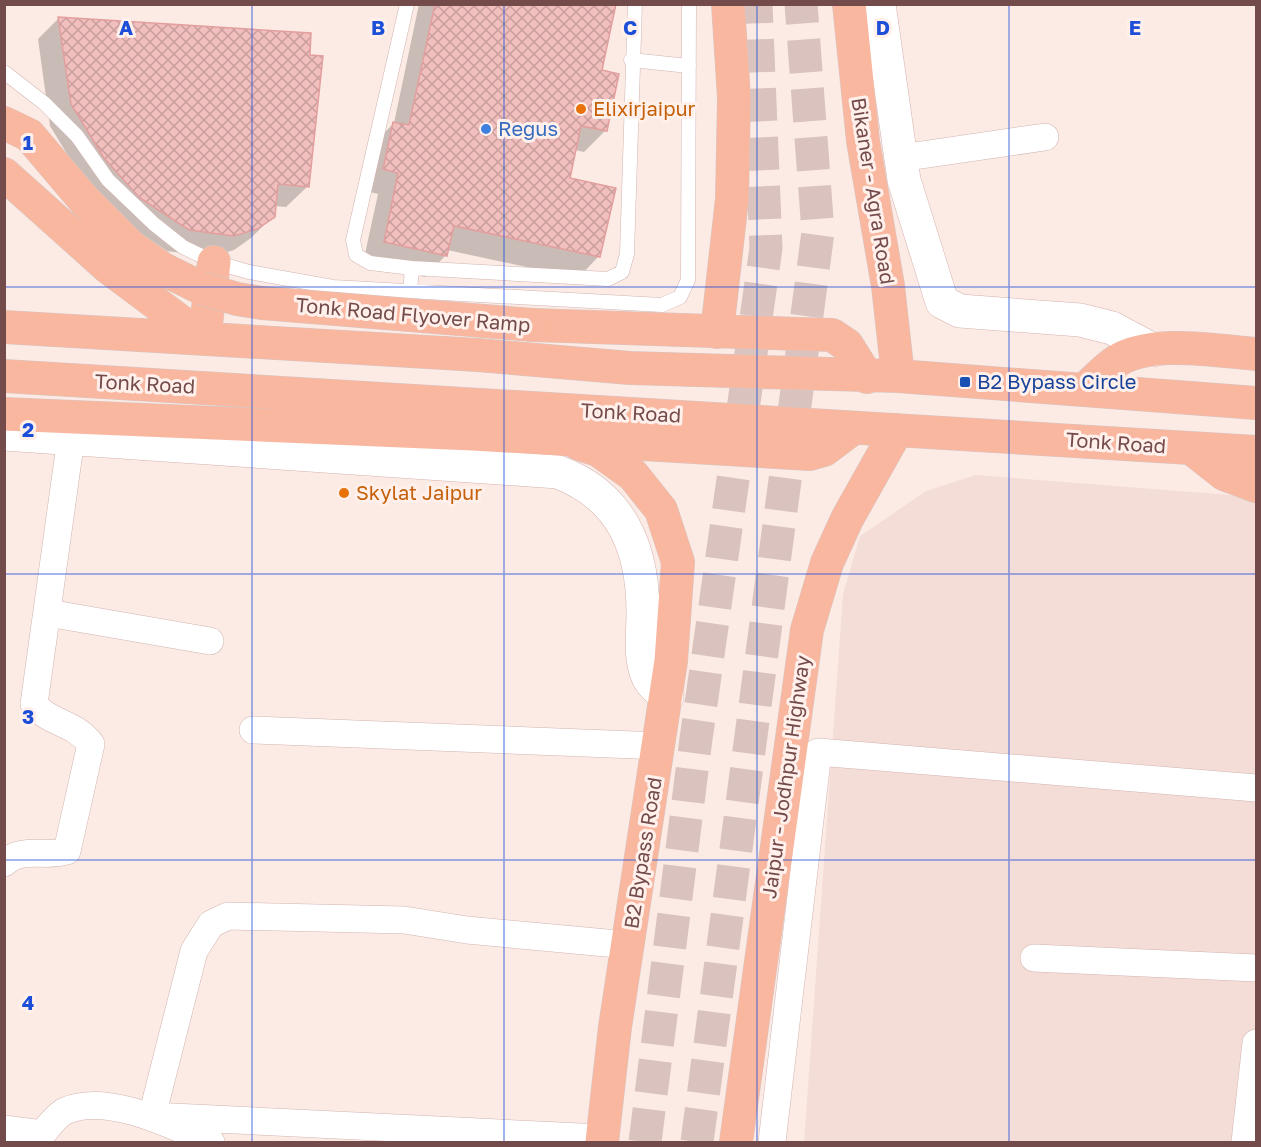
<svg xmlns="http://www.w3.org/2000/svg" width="1261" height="1147" font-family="'Golos Text',sans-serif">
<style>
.residential{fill:#f5ddd7}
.shadow{fill:#0003}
.building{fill:url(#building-cross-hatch);stroke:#e39f9e;stroke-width:1.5}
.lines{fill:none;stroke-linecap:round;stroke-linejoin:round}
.primary-tunnel{stroke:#dac3be;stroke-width:33;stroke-dasharray:33 16;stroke-linecap:butt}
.lane-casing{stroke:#d2b4b1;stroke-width:15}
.street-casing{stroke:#d2b4b1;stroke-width:28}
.secondary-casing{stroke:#d5b1ae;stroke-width:34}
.primary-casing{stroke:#d5c9c9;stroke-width:34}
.lane{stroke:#fff;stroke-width:14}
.street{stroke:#fff;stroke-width:27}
.secondary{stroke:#fff;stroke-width:33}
.primary{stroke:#f9b79f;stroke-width:33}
.primary-bridge-casing{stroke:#d5c9c9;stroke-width:34;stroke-linecap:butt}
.primary-bridge{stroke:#f9b79f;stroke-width:33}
.grid{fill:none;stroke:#1d4ed8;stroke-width:1.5;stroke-opacity:0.55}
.food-dot{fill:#e8710a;stroke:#fff0ec;stroke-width:2}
.shop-dot{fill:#3f7fe0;stroke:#fff0ec;stroke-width:2}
.transit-dot{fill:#1a4fb4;stroke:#fff0ec;stroke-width:2}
.labels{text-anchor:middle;stroke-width:6;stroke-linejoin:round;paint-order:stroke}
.food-label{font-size:20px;fill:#c56008;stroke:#fff0ec;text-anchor:start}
.shop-label{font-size:20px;fill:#366cbe;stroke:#fff0ec;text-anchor:start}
.street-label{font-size:20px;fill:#744b4b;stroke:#fff0ec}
.transit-label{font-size:20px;fill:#164399;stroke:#fff0ec;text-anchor:start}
.grid-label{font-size:20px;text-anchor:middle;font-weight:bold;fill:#1d4ed8;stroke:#fff0ec;stroke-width:6;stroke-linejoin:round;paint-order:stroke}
</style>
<defs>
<pattern id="building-cross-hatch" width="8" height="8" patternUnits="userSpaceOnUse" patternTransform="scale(1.5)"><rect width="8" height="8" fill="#f1bfbe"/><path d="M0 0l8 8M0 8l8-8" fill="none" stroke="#c89d9c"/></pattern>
</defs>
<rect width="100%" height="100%" fill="#fcebe5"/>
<!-- residential -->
<path class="residential" d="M976 475 1256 497V1142H804L843 594 860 536 926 491Z"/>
<!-- shadow -->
<path class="shadow" d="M419 4H614L600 71 605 131 584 152 575 150 568 179 599 256 578 278 447 250 446 255 425 277 363 263 378 194 362 190 372 145 394 123Z
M59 18 308 186 286 207 274 206 273 216 251 238 234 250 211 257 167 251 119 219 83 180 50 126 38 39Z"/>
<!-- building -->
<path class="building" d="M435 4H616L602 70 619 74 607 131 581 126 570 178 616 188 600 257 454 226 447 256 384 242 398 173 383 169 393 122 409 125Z
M58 17 311 33 310 55 323 56 309 187 278 184 275 217 257 229 234 236 189 230 140 198 104 158 71 104Z"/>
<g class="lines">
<!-- primary-tunnel -->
<path class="primary-tunnel" d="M645 1142 696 739 766 248 756 4
M697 1142 818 232 801 4"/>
<!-- lane casing -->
<g class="lane-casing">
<path id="lane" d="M407 4 353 240 356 255 370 263 412 268
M631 60 689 66
M4 72 44 103 77 136 108 180 154 224 183 247 214 262 249 272 333 287 662 305 680 297 688 280 689 4
M410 292 412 268 608 279 622 272 627 254 635 4"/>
</g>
<!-- street casing -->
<g class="street-casing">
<path id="street" d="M901 158 1045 137
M48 613 210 641
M253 730 660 746
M4 863C23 846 45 858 67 851L91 744C73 721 49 724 34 704L71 438
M1034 958 1256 968
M4 1129 42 1134C48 1127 57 1115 65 1111 107 1092 173 1126 211 1142
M602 1138 152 1116 194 951 211 924 228 916 404 920 467 930 628 945
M772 1142 818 752 1256 788
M1245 1142 1256 1043"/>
</g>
<!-- secondary casing -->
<g class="secondary-casing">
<path id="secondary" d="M879 4 904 180 942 302 960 311 1080 320 1112 328 1153 350
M4 434 558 472C622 496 643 548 643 613 643 634 639 657 648 677 651 684 660 691 667 697"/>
</g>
<!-- primary casing -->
<g class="primary-casing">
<path id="primary" d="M849 4 863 141 888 286 898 376
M4 123 29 135 85 201 130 246 163 269 201 288
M4 174 109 268 204 339 214 262
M533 325 832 335 847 345 867 377
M4 327 478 355 630 368 898 376 1256 403
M717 332 732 199 734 98 728 4
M4 376 1256 452
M1085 389C1095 380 1105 369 1117 361 1151 339 1217 351 1256 354
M4 414 473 434 810 454 824 450 852 429
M579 444 598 450 633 475 661 510 678 562 671 661 615 1027 602 1142
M1191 448 1224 474 1256 486
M736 1142 807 630 827 563 847 519 897 430"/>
</g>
<!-- lane -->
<use href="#lane" class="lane"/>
<!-- street -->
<use href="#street" class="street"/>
<!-- secondary -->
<use href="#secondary" class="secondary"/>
<!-- primary -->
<use href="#primary" class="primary"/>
<!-- primary-bridge casing -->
<g class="primary-bridge-casing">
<path id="primary-bridge" d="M201 288 237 299 262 303 533 325"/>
</g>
<!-- primary-bridge -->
<use href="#primary-bridge" class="primary-bridge"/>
</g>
<!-- grid -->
<path class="grid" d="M252 4V1142M504 4V1142M757 4V1142M1009 4V1142M4 287H1256M4 574H1256M4 860H1256"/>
<!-- markers -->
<g class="food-dot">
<circle cx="581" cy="109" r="6"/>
<circle cx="344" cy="493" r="6"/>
</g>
<circle class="shop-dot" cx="486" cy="129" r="6"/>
<rect class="transit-dot" x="959" y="376" width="12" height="12" rx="3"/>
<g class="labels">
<!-- food labels -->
<g class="food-label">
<text x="593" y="116">Elixirjaipur</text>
<text x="356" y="500">Skylat Jaipur</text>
</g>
<!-- shop labels -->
<g class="shop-label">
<text x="498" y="136">Regus</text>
</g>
<!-- street labels -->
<g class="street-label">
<text transform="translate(873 191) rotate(81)" y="7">Bikaner - Agra Road</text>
<text transform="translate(413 315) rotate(5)" y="7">Tonk Road Flyover Ramp</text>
<text transform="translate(145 384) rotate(3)" y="7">Tonk Road</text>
<text transform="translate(631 413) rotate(3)" y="7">Tonk Road</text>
<text transform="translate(1116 443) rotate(4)" y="7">Tonk Road</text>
<text transform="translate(786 777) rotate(-82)" y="7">Jaipur - Jodhpur Highway</text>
<text transform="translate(643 853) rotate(-81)" y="7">B2 Bypass Road</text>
</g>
<!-- transit labels -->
<g class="transit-label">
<text x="977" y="389">B2 Bypass Circle</text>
</g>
</g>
<g class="grid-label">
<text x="126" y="35">A</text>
<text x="378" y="35">B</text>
<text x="630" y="35">C</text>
<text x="883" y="35">D</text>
<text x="1135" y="35">E</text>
<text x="28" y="150">1</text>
<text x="28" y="437">2</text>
<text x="28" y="724">3</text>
<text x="28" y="1010">4</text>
</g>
<!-- border -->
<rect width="1261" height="1147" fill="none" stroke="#744b4b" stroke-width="12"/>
</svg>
